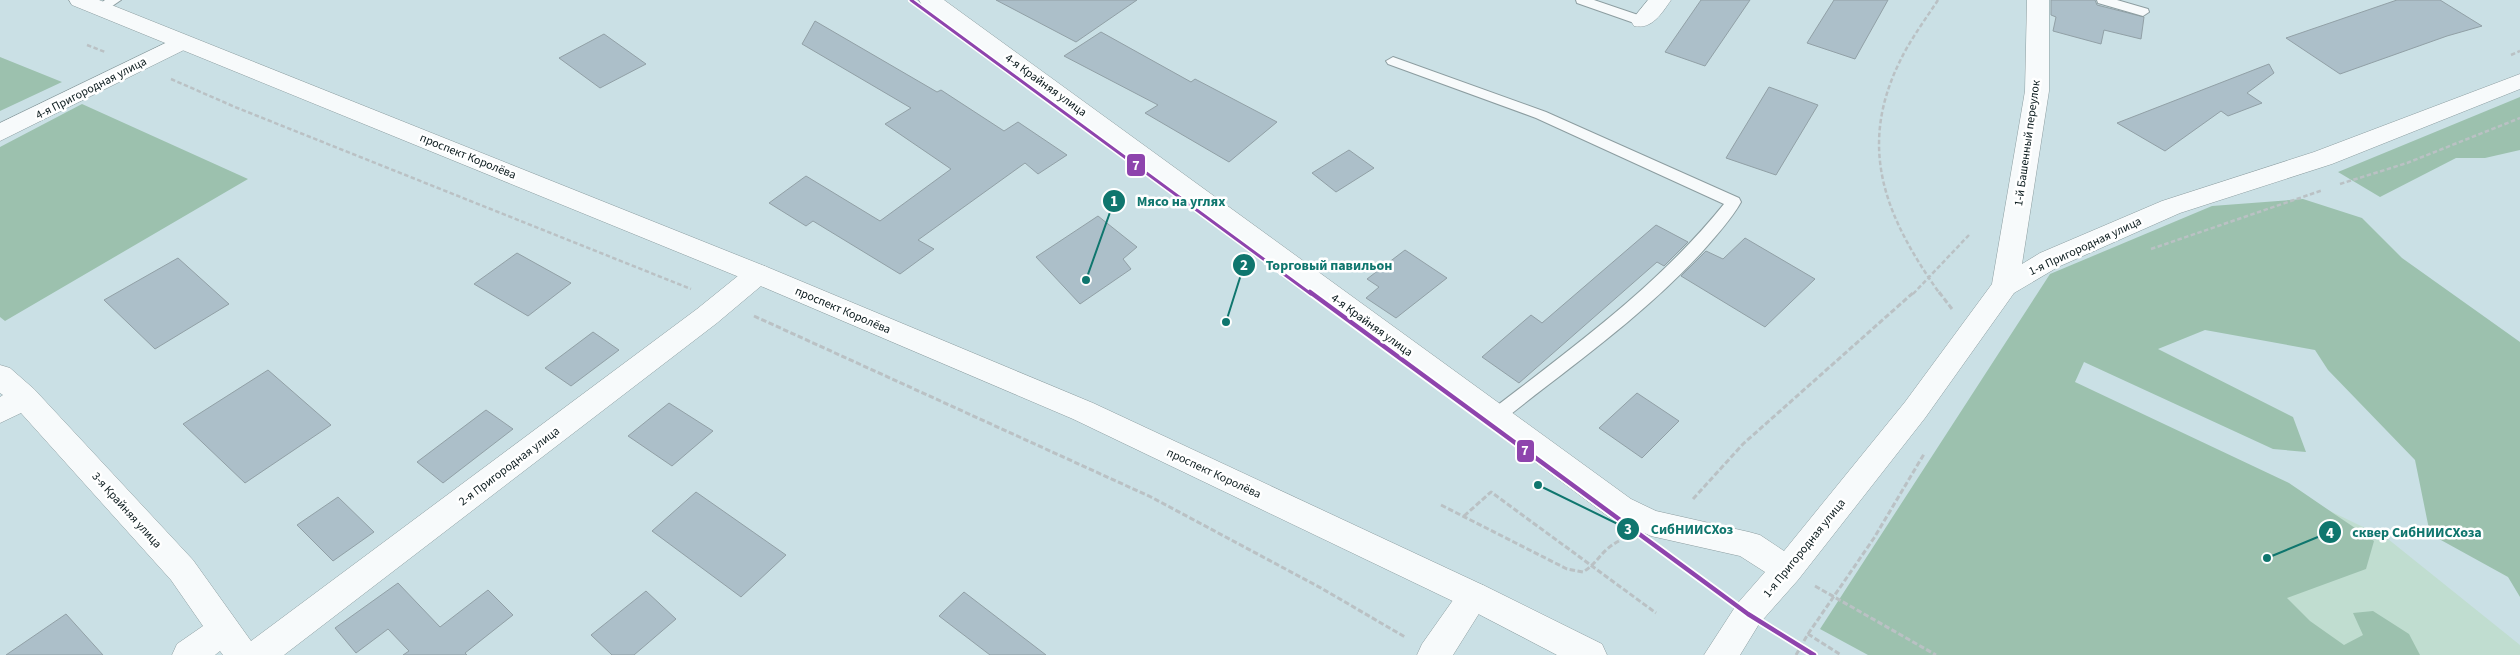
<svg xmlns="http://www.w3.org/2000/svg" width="2520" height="655" font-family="'Source Sans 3',sans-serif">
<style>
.green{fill:#c0ddd0}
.forest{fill:#9cc1ae}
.building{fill:#acbfc9;stroke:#91a0a6}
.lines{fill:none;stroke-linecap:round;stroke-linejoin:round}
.service-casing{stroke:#8c9da0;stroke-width:2}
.minor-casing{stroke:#8c9da0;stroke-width:1}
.secondary-casing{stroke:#8c9da0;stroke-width:1}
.path-far1{stroke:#bac1c4;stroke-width:2.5;stroke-dasharray:4.5 2.5;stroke-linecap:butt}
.path{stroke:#bac1c4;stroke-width:3;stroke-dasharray:5.5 2.5;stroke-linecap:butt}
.service{fill:#f7fafb;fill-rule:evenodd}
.minor{fill:#f7fafb;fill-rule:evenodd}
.secondary{fill:#f7fafb;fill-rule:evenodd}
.tram-1-far1-casing{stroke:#fff;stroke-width:6}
.tram-1-casing{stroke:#fff;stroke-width:8}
.tram-1-far1{stroke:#8e44ad;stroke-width:3}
.tram-1{stroke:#8e44ad;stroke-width:4.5}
.labels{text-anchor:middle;stroke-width:5;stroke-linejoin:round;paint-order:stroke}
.street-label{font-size:12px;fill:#0a1a1d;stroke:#fff}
.leader{fill:none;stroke:#0f766e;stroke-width:2}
.callout-dot{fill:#0f766e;stroke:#fff;stroke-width:2}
.mark-label{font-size:15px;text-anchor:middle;font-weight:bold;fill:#fff}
.callout-label{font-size:14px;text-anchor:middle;font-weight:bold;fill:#0f766e;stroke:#fff;stroke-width:5;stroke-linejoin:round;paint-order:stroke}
.line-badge{stroke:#fff;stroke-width:2}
.badge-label{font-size:14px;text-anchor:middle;font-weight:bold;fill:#fff}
</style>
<rect width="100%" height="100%" fill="#cae0e5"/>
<!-- green -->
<path class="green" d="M2222 459 2388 539 2520 645V655H2087Z"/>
<!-- forest -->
<path class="forest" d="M0 57 62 82 0 111Z
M2520 97V150L2485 158H2456L2380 197 2338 172Z
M82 104 248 179 5 321 0 317V147Z
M2303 199 2362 218 2402 258 2520 342V597L2508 577 2430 534 2415 460 2328 370 2315 350 2205 330 2158 349 2293 417 2306 452 2273 449 2084 362 2075 382 2289 483 2374 541 2366 569 2287 598 2310 621 2344 645 2363 635 2353 613 2373 611 2409 634 2420 655H1868L1820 629 2050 274 2212 206Z"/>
<!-- building -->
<path class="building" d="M996 0H1137L1076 42Z
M1701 0H1750L1705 66 1665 52Z
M1834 0H1888L1855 59 1807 43Z
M2051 0H2095L2097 5 2144 17 2141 39 2104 30 2101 44 2053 31 2056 17 2051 15Z
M2397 0H2440L2482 26 2447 36 2340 74 2286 38Z
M815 21 937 92 941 90 1004 131 1018 122 1067 155 1038 174 1025 163 918 240 934 249 900 274 813 221 806 226 769 203 806 176 880 221 951 169 885 124 911 108 802 44Z
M1101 32 1191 82 1195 79 1277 122 1229 162 1145 113 1158 105 1064 56Z
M604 34 646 64 600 88 559 58Z
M2269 64 2274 73 2247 93 2262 103 2228 116 2221 111 2165 151 2117 123Z
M1769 87 1818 105 1776 175 1726 158Z
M1349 150 1374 168 1336 192 1312 173Z
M1098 216 1137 247 1123 259 1131 269 1080 304 1036 257Z
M1656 225 1688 242 1664 266 1657 262 1519 383 1482 357 1531 315 1542 323Z
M1745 238 1815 279 1765 327 1681 276 1706 251 1723 259Z
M1405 250 1447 278 1396 318 1366 298 1379 287 1367 279Z
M517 253 571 283 528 316 474 284Z
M178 258 229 304 155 349 104 300Z
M593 332 619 350 571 386 545 368Z
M268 370 331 425 245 483 183 424Z
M1637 393 1679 421 1642 458 1599 428Z
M669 403 713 431 672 466 628 436Z
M486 410 513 429 443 483 417 462Z
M696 492 786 555 741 597 652 531Z
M338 497 374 532 333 561 297 525Z
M398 583 440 627 488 590 513 615 465 653 467 655H403L409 651 388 629 356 653 335 628Z
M646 591 676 619 634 655H612L591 635Z
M964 592 1046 655H990L939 616Z
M66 614 103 655H6Z"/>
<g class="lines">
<!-- service casing -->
<g class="service-casing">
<path id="service" d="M105 0H121L105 11H95L94 8Z
M1576 0H1594L1647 18 1649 21 1642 25 1637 24 1577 3Z
M2097 0H2117L2148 9 2149 12 2143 16 2098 3Z
M1393 57 1546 112 1739 198 1741 202C1731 220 1715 237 1701 253 1642 317 1570 367 1502 421L1496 423 1490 421 1487 416 1490 411C1573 347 1658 286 1724 204L1536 118 1388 64 1386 61Z"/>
</g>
<!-- minor casing -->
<g class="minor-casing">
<path id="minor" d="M919 0H944L1631 499 1656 511 1749 532 1760 535 1784 551 1905 402 1992 284 2025 91 2027 0H2049V91L2022 264 2040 253 2162 201 2314 152 2520 74V89L2332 164 2180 213 2058 267 2014 293 1925 418 1798 580 1759 624 1740 655H1704L1737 604 1765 572 1740 556 1651 536 1609 517 922 5Z
M1648 0H1671C1662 13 1652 30 1634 26L1631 21Z
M182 35 190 37 193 42 190 47 0 141V123Z
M758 264 767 267 771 274 767 281 717 323 284 655H223L220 651 215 655H172L177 644 203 626 171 580 21 413 0 423V397L3 395 0 393V365L10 368 34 389 193 560 251 641 697 309 749 267Z
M1474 582 1485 586 1490 596 1453 655H1417L1422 644 1463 586Z"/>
</g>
<!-- secondary casing -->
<g class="secondary-casing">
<path id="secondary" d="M69 0H99L767 267 1093 403 1485 586 1602 644 1607 655H1557L1463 606 1073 419 749 281 72 5Z"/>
</g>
<!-- path-far1 -->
<path class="path-far1" d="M1938 0C1925 20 1910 40 1900 61 1856 150 1887 219 1940 294
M87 45 105 52
M2511 55 2520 51
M171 79 235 107 691 289
M2340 184 2407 163 2520 118
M2151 249 2323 190
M1913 294 1969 235"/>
<!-- path -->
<path class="path" d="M1939 292 1952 309
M754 316 1151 497 1321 588 1405 637
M1693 499 1743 444 1914 292
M1441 505 1567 569 1583 572C1599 562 1601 550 1619 541
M1464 516 1491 492 1656 613
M1815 586 1936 655
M1808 634 1874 538 1924 454
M1796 655 1808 634 1841 655"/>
<!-- service -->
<use href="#service" class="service"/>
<!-- minor -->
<use href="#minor" class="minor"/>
<!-- secondary -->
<use href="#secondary" class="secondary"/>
<!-- tram-1-far1 casing -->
<g class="tram-1-far1-casing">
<path id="tram-1-far1" d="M911 0 1311 294"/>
</g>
<!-- tram-1 casing -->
<g class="tram-1-casing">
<path id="tram-1" d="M1310 292 1748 614 1814 655"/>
</g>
<!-- tram-1-far1 -->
<use href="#tram-1-far1" class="tram-1-far1"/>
<!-- tram-1 -->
<use href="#tram-1" class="tram-1"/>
</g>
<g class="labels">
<!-- street labels -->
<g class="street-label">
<text transform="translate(1046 85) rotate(36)" y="4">4-я Крайняя улица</text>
<text transform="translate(91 88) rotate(-27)" y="4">4-я Пригородная улица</text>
<text transform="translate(2027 143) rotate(-82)" y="4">1-й Башенный переулок</text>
<text transform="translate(468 156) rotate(22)" y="4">проспект Королёва</text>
<text transform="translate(2085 246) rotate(-25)" y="4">1-я Пригородная улица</text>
<text transform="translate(843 310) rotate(23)" y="4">проспект Королёва</text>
<text transform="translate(1372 325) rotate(36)" y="4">4-я Крайняя улица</text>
<text transform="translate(509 466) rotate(-37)" y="4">2-я Пригородная улица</text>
<text transform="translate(1214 473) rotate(25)" y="4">проспект Королёва</text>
<text transform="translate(127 510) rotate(48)" y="4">3-я Крайняя улица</text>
<text transform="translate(1804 548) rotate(-51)" y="4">1-я Пригородная улица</text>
</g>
</g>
<!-- callouts -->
<path class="leader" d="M1086 280L1114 201M1226 322L1244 265M1538 485L1628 529M2267 558L2330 532"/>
<g class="callout-dot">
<circle cx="1086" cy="280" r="5"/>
<circle cx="1226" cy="322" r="5"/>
<circle cx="1538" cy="485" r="5"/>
<circle cx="2267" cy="558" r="5"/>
<circle cx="1114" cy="201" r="12"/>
<circle cx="1244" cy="265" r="12"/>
<circle cx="1628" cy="529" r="12"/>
<circle cx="2330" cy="532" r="12"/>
</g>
<g class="mark-label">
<text x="1114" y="206">1</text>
<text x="1244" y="270">2</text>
<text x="1628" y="534">3</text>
<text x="2330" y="538">4</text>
</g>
<g class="callout-label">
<text x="1181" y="206">Мясо на углях</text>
<text x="1329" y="270">Торговый павильон</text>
<text x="1692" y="534">СибНИИСХоз</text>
<text x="2417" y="537">сквер СибНИИСХоза</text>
</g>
<g class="line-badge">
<rect x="1126" y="153" width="20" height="24" rx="5" fill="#8e44ad"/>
<rect x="1516" y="439" width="19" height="24" rx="5" fill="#8e44ad"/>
</g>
<g class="badge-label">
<text x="1136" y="170">7</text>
<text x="1525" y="455">7</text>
</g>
</svg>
